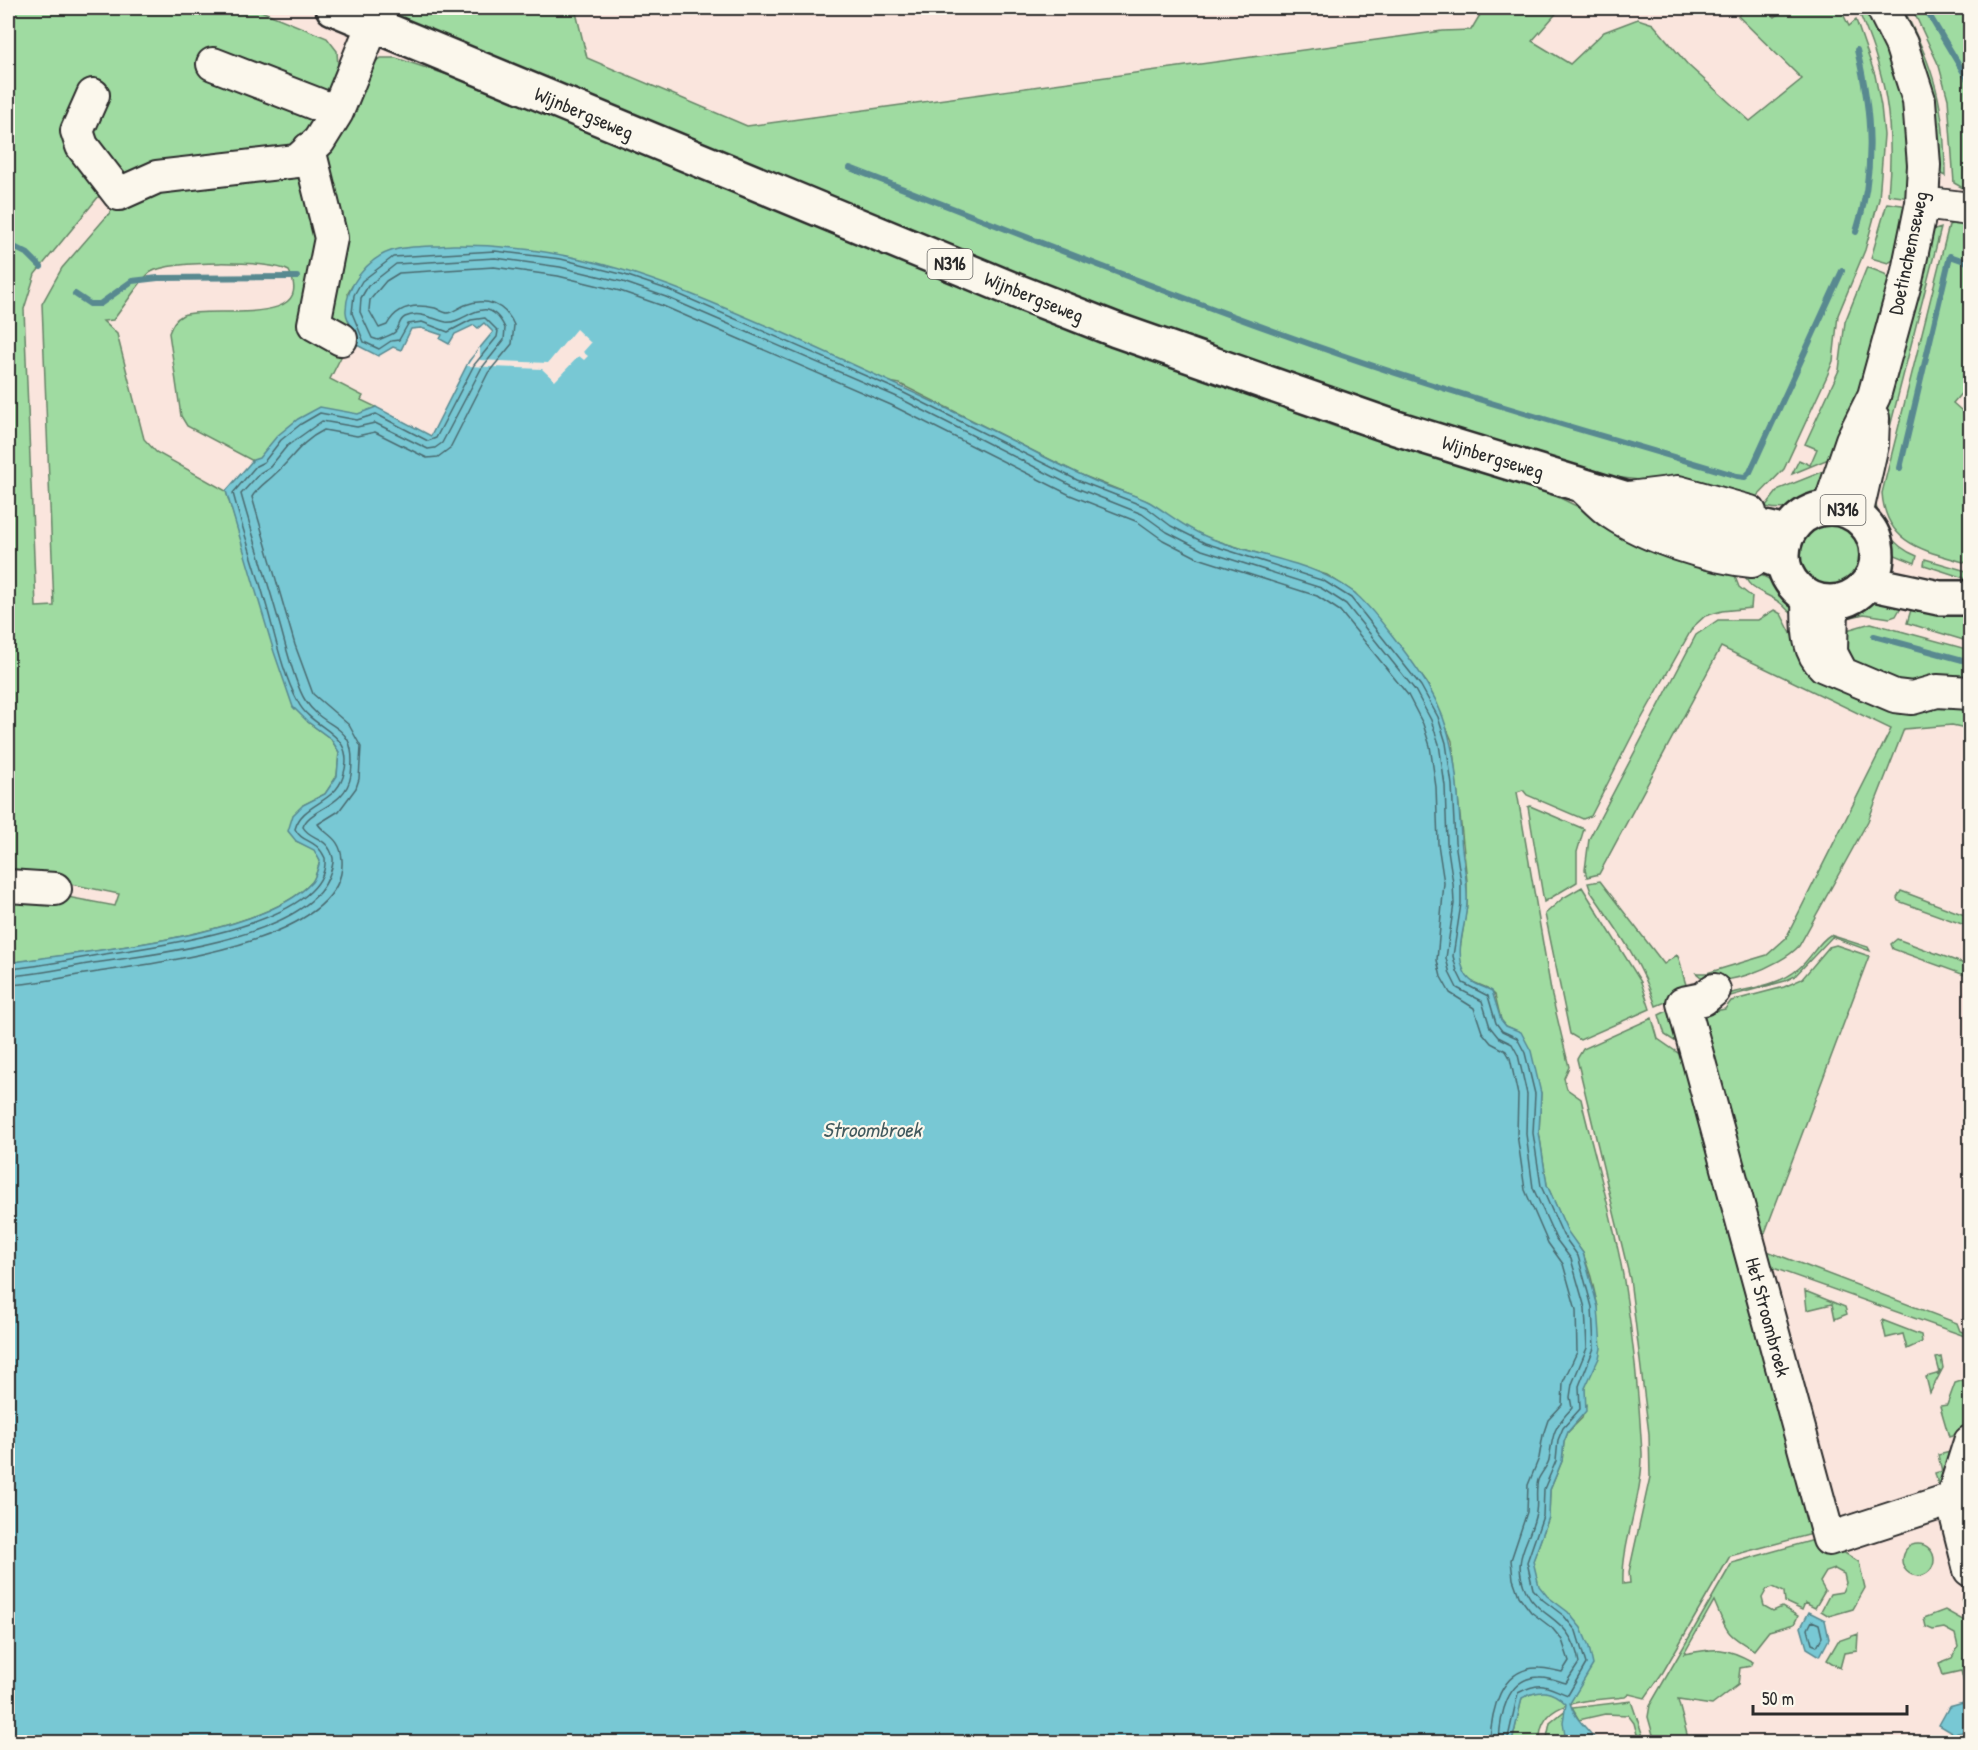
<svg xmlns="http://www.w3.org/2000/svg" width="1978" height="1750" font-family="'Patrick Hand',sans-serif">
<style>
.green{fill:#9fdba1;stroke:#658366;stroke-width:1.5}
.water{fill:#78c8d4;stroke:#598990;stroke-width:1.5}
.pier{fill:#fae5dd}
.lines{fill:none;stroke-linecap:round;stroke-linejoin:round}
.shore{stroke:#4a6a6f;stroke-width:1.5}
.stream{stroke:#598990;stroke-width:6}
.minor-casing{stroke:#2b2b2b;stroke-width:36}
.major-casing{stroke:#2b2b2b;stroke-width:38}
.minor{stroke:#fbf7ec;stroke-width:32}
.major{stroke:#fbf7ec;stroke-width:33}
.labels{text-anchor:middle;stroke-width:4.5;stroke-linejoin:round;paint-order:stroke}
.shield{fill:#fbf7ec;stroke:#696865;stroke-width:1.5}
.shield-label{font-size:18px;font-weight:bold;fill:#2b2b2b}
.street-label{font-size:20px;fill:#2b2b2b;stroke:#fbf7ec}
.water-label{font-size:21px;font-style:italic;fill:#425a5e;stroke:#fbf7ec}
</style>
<rect width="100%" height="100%" fill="#fae5dd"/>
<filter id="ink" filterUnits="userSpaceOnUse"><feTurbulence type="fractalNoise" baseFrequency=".0167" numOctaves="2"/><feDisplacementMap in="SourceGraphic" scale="12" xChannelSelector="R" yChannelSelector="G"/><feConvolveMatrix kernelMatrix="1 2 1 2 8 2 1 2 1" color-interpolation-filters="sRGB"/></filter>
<g filter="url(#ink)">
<!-- green -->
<path class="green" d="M8 8H254L327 38 337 51 338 68 321 112 291 153 104 190 35 274 24 309 36 607 54 606 42 304 62 268 119 202 140 193 281 176 370 65 381 58H396L485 87 1080 334 1336 427 1550 493 1688 561 1734 574 1739 587 1752 597 1751 608 1722 611 1705 616 1693 627 1634 732 1591 816 1583 819 1527 795 1523 790 1517 792 1552 996 1569 1067 1564 1078 1567 1089 1581 1099C1595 1159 1614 1220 1624 1281 1633 1337 1639 1396 1642 1453 1643 1497 1621 1543 1623 1584L1630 1583 1629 1572 1650 1477 1649 1434 1630 1279 1577 1059 1583 1049 1652 1018 1658 1039 1688 1060 1816 1533 1730 1556 1663 1672 1645 1698 1629 1694 1625 1697C1593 1701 1538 1697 1540 1742H1512L1522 1697 1539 1690 1556 1694 1516 1606 1549 1517 1550 1490 1562 1461 1564 1442 1568 1432 1582 1418 1586 1405 1583 1397 1585 1388 1589 1375 1595 1367 1598 1307 1591 1277 1583 1253 1568 1233 1547 1185 1539 1132 1541 1093 1513 1029 1506 1026 1501 1020 1495 995 1487 988 1468 980 1462 969 1459 955 1467 905V881L1452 741 1427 683 1355 593 1327 575 1208 538 1174 521 1149 502 1079 474 900 384 352 286 348 293 358 338 349 341 330 379 363 396 361 400 376 407 288 456 253 461 187 426 181 416 169 333C172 325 175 319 183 315 207 305 318 329 289 271 269 260 170 260 151 272 143 276 121 311 113 320L103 321 117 334 144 439 156 452 226 491 242 542 308 722 331 739 339 752 337 776 325 794 303 805 296 841 314 849 320 861C318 867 316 877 312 882 262 937 81 952 8 963V894L62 896 115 906 119 894 56 881 8 879Z
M371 8H575L587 58 747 126 1442 31 1471 30 1484 8H1561L1532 41 1570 64 1604 32 1638 19 1653 24 1688 65 1750 121 1802 79 1738 16 1746 8H1766L1775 17 1786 8H1840L1849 26 1856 20 1875 75 1881 106 1884 135 1879 199 1865 250 1838 315 1833 361 1827 376 1784 469 1756 498 1686 478 1679 485 1607 476 1544 460 1112 312 993 266Z
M1857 8H1868L1892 58 1910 125V198L1888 195C1895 124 1886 72 1857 8Z
M1903 8C1935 69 1945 106 1945 176L1941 174 1936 158 1899 14Z
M1912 8H1970V192L1954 183 1948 99 1939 66Z
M1887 203 1902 205 1909 210 1899 257 1888 263 1871 258Z
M1961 218 1970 219V383L1953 403 1970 418V564C1928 551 1886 547 1882 493L1949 225Z
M1941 228 1879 470C1886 388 1910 310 1931 231Z
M1867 267 1885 274 1892 286 1870 365 1831 458 1792 474 1799 460 1810 465 1817 449 1805 444 1839 370 1845 322Z
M1834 467C1817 498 1804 515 1765 507L1779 489Z
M1874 498C1880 525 1891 546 1917 556L1915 563 1895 555 1883 540 1871 518Z
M1798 555a31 31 0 1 1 62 0a31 31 0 1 1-62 0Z
M1925 559 1970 572V580L1924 565Z
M1744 570C1769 576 1791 587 1794 615 1788 612 1785 606 1779 602 1765 592 1745 590 1744 570Z
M1875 595 1906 598 1896 616 1890 618 1864 614 1844 619 1848 610Z
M1914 600 1970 614V642L1907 623Z
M1774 610 1781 614 1799 649 1970 705V729L1952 725 1904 729 1868 821 1799 946C1782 965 1716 994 1696 973H1707L1767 955 1786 938 1891 729 1721 647 1599 874 1587 877 1585 870 1589 839 1696 635 1718 620H1758Z
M1871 623 1970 650V682L1905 686 1854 664 1847 656 1843 631Z
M1530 806 1584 829 1577 852V882L1544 902 1528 807Z
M1600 881 1664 964 1677 955C1682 962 1682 976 1687 987L1683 995 1656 1006C1642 963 1616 928 1591 892L1588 883Z
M1582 887 1641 982 1650 1009 1580 1040 1570 1034 1545 914 1563 898Z
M1901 891 1970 917V927L1898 901 1897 898Z
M1830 935 1868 947 1870 951 1832 937 1795 976 1785 981 1727 997 1728 994C1751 988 1780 985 1798 969 1811 959 1817 943 1830 935Z
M1897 939 1970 966V977L1893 949 1891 944Z
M1836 945 1869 956 1763 1238 1694 1015 1725 1009 1731 1001 1784 987 1802 979 1829 947Z
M1677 1006 1689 1050 1665 1035 1659 1015Z
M1762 1249 1957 1323 1960 1331 1970 1335V1338L1762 1264Z
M1805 1291 1845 1307 1847 1314 1835 1319 1832 1304 1807 1310Z
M1882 1320 1921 1335 1922 1342 1907 1349 1903 1334 1886 1338Z
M1941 1357 1943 1368 1930 1393 1926 1377 1940 1373 1936 1358Z
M1961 1381 1970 1384V1413L1964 1432 1949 1437 1940 1406 1947 1405 1955 1383Z
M1950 1452 1954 1453 1939 1488 1935 1473 1942 1471 1938 1455Z
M1821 1538 1859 1562 1865 1588 1853 1609 1829 1616 1821 1611 1830 1594 1842 1592 1846 1583 1844 1574 1835 1569 1826 1572 1820 1582 1825 1591 1815 1608 1805 1603 1802 1610 1785 1602 1784 1592 1773 1587 1767 1589 1762 1598 1764 1606 1773 1611 1782 1607 1798 1616 1794 1624 1769 1631 1754 1650C1723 1633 1727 1630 1714 1601L1684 1654C1715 1648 1724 1646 1753 1662L1751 1666 1740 1668 1738 1685 1712 1705 1678 1700 1689 1742H1655L1648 1717 1650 1705 1732 1563Z
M1902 1560a16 16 0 1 1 32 0a16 16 0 1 1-32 0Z
M1970 1598V1696L1967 1694 1961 1671 1943 1675 1939 1663 1952 1658 1958 1647 1955 1634 1944 1628 1933 1630 1926 1627 1924 1618 1945 1610 1968 1623 1962 1600Z
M1858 1634 1857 1651 1844 1653 1840 1668 1827 1660 1838 1641Z
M1631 1701 1645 1742H1639L1634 1723 1628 1715 1605 1714 1579 1720 1572 1708Z
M1567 1709 1586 1742H1546L1550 1723Z"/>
<!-- water -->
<path class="water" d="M453 245C580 244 667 283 781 332 864 369 946 407 1027 448 1052 461 1078 474 1104 485 1119 491 1137 495 1151 503 1169 514 1185 528 1205 536 1253 557 1309 559 1352 591 1370 604 1416 665 1428 686 1457 734 1457 783 1461 837 1462 859 1468 879 1467 901 1467 925 1454 948 1464 971 1469 984 1481 985 1492 991L1501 1020 1506 1026 1521 1032 1531 1051 1541 1093 1539 1132 1547 1185 1568 1232 1583 1253 1598 1307 1601 1348 1599 1358 1585 1388 1586 1411 1568 1432 1564 1442 1562 1461 1550 1490 1549 1517 1533 1561 1539 1586 1547 1596 1568 1612 1581 1628 1589 1647 1593 1665 1570 1703C1574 1719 1589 1729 1597 1742H1566L1563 1722 1566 1704C1551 1689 1540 1689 1522 1698L1512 1742H8V963C82 951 261 938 312 882 316 877 318 867 320 861L314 850 296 841 288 831 293 815 303 805 325 794 337 776 339 752 331 739 308 722 293 707 274 652 226 491 253 460 259 458 277 436 298 419 320 407 358 414 376 407 431 436 469 361 493 332 484 323 478 328 474 325 455 334 449 344 440 339 442 335 421 328 411 329 401 350 393 347 378 356 349 341 358 337C354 330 346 320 346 312 345 287 367 259 391 251 409 245 434 247 453 245Z
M1809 1612 1825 1620 1829 1639 1820 1656 1807 1648 1801 1627Z
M1967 1702 1970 1704V1730L1954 1734 1939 1725 1949 1707Z"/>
<!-- pier -->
<path class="pier" d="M576 329 591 343 583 352 588 356 584 360 579 356 555 381 542 369 467 366 480 347V360L548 363Z"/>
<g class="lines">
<!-- shore -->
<path class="shore" d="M8 969C38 967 69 960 98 955 145 948 331 926 325 858 316 838 303 844 295 829 302 803 334 804 343 777 358 731 313 732 298 702 283 674 276 640 268 611 257 571 243 532 233 493L256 466 264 462 281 440 301 424 320 413 357 420 376 414 428 441 436 438 474 365 497 337 498 331 485 318 471 320 448 332 422 322 408 324 399 340 391 341 379 349 364 342 352 313 354 295 362 281 393 257 495 251 561 259 625 275 669 290 898 390 1077 480 1146 507 1171 526 1205 543 1324 581 1351 598 1421 686 1438 717 1446 743 1452 785 1455 842 1461 882V904L1453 956 1457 971 1463 983 1488 996 1496 1023 1502 1031 1517 1038 1525 1053 1535 1094 1533 1133 1541 1186 1563 1235 1578 1256 1592 1307 1594 1348 1579 1386 1580 1409 1563 1428 1558 1440 1556 1461 1544 1489 1543 1516 1527 1562 1533 1589 1543 1600 1564 1616 1576 1631 1586 1664 1568 1695C1546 1687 1543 1680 1518 1693L1507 1742
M8 976C36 975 65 968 93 963 151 955 307 938 329 876 331 870 334 864 333 858 328 836 310 840 303 827 309 808 346 807 351 775 358 720 327 734 305 700 294 683 285 642 279 622 267 579 253 537 241 494L260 473 270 467 287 446 322 421 357 427 375 423 428 449 435 448 442 443 481 369 504 340 505 328C486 289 465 325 446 322 432 319 419 310 405 317 398 321 400 327 395 332 392 335 383 338 378 340L372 338 360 312 361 298 368 286 396 264 495 258 560 267 623 282 666 297 895 396 1074 487 1142 514 1167 532 1202 550 1321 588 1346 604 1415 690 1431 720 1439 744 1445 786 1447 843 1453 883 1454 904 1446 958 1450 974 1457 988 1482 1001 1490 1027 1498 1037 1512 1044 1518 1055 1527 1094 1526 1134 1533 1188 1556 1239 1571 1259 1585 1308 1587 1348 1572 1384 1570 1397 1572 1408C1553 1428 1553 1433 1549 1460 1547 1467 1541 1473 1538 1480 1535 1491 1538 1501 1536 1512 1531 1543 1510 1556 1526 1591 1540 1620 1572 1617 1579 1663L1566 1683C1558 1681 1548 1676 1539 1677 1506 1677 1500 1717 1499 1742
M8 985C37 984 68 976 98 972 154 963 347 942 342 860 341 837 325 835 318 824L339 811 356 788 359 779 361 747 349 725 313 694 295 645 252 497C258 487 267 482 275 474 293 458 300 442 324 430L357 436 375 432 427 458 438 457 450 448 488 373 512 344 514 325C505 304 486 297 465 305 460 307 453 312 448 313 444 313 438 309 435 308 414 303 397 306 387 325L379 328 369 310 370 300 386 281 399 273 494 267 558 276 620 291 663 306 891 405 1070 495 1138 522 1163 540 1198 558 1317 596 1340 611 1408 695 1423 724 1430 746 1436 787 1438 844 1444 883 1437 960 1441 977 1450 993 1474 1008 1482 1032 1491 1043 1506 1051 1510 1058 1518 1095 1517 1134 1525 1190 1548 1243 1563 1264 1576 1310 1577 1352 1563 1382 1562 1405 1548 1420 1543 1435 1539 1458 1528 1485 1527 1512 1511 1560 1513 1579 1519 1596 1531 1612 1552 1628 1562 1640 1569 1661 1562 1672C1555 1671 1547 1668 1539 1668 1500 1667 1491 1712 1490 1742
M1812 1621 1819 1624 1822 1637 1817 1646 1812 1644 1808 1629Z"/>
<!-- stream -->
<path class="stream" d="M1925 8 1970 83
M850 168C1020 234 1189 303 1362 362 1486 404 1612 438 1737 476L1745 477 1750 472 1842 271
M1856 232C1876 171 1872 112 1857 50
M8 244 28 254 41 267
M75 294 90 304H100L132 281 158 278 297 277
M1900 468 1950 256 1970 263
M1874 636 1970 662"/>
<!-- minor casing -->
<g class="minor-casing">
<path id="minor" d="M213 64 337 112
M93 95 77 131 82 146 119 194 157 177 297 161 319 141 337 112 373 24
M309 149 331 238 314 324 341 339
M1922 203 1970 209
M1581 485C1591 494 1601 506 1612 513 1647 537 1710 557 1752 561
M1629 498 1678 492 1750 512
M1829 508 1852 440 1874 396 1907 276 1922 203 1924 165 1919 100 1901 44 1883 8
M1856 516 1872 445 1873 418
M1808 598C1809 622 1805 649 1824 666L1895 696 1912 698 1937 691 1970 693
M1832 603 1831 653 1840 670
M8 886 55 889
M1714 990 1703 999 1683 1003 1829 1539 1952 1499
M1970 1442 1952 1499 1970 1570"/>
</g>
<!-- major casing -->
<g class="major-casing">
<path id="major" d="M333 8 1019 292 1116 330 1396 428 1676 514 1700 530 1783 563
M1783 555a47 47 0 1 1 94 0a47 47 0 1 1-94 0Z
M1713 516 1787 533
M1869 583 1939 598H1970"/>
</g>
<!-- minor -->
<use href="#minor" class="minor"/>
<!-- major -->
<use href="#major" class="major"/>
</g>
</g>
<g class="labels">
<!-- shield labels -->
<g class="shield">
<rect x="927.5" y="249" width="45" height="30" rx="4.5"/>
<rect x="1820.5" y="495" width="45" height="30" rx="4.5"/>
</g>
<g class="shield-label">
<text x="950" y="270">N316</text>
<text x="1843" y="516">N316</text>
</g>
<!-- street labels -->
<g class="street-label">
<text transform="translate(584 113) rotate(23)" y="7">Wijnbergseweg</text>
<text transform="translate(1908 253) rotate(-78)" y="7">Doetinchemseweg</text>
<text transform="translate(1034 297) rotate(22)" y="7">Wijnbergseweg</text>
<text transform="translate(1493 457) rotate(17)" y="7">Wijnbergseweg</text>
<text transform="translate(1768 1317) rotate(75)" y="7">Het Stroombroek</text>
</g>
<!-- water labels -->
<g class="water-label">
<text x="872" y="1137">Stroombroek</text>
</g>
</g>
<!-- margin -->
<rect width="1978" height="1750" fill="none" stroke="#fbf7ec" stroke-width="30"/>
<rect x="15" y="15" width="1948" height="1720" fill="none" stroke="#2b2b2b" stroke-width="2" filter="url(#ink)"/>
<!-- scale -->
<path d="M1753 1705v9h154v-9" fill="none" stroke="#2b2b2b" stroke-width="3"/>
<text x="1762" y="1705" font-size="18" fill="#2b2b2b" stroke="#fbf7ec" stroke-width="4.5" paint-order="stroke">50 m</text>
</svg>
